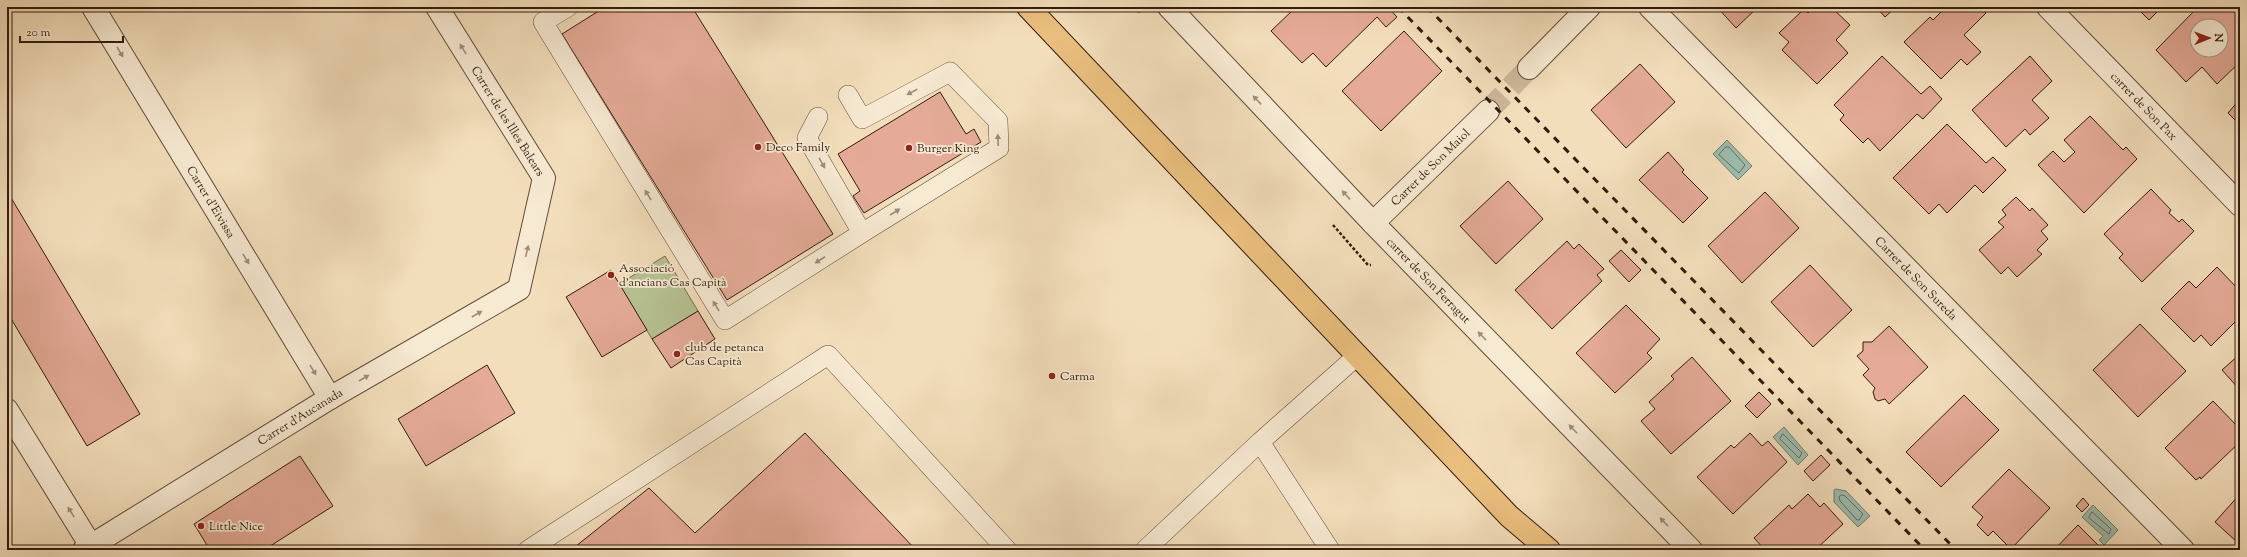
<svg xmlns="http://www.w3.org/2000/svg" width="2247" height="557" font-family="'Sorts Mill Goudy',serif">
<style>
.green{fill:#b7c293;stroke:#746f51}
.water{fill:#9cbcad;stroke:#727c6e}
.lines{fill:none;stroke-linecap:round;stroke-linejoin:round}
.shore{stroke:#676c5e;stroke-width:1}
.building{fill:#e5ab98;stroke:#321c0f;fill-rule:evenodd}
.street-tunnel{stroke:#ccb799;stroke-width:22;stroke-dasharray:22 11;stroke-linecap:butt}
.lane-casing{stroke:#624c3a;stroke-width:20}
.street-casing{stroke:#624c3a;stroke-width:24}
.primary-casing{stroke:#321c0f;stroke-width:24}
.path{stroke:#321c0f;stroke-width:2.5;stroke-dasharray:3 2;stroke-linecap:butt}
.lane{stroke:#f7ead3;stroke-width:19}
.street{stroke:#f7ead3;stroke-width:22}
.primary{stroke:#eabf7e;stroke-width:22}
.rail{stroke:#321c0f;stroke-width:3;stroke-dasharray:7 7;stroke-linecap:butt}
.oneway{fill:#9e8d7b}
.poi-dot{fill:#8f2418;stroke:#f7ead3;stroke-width:1.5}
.labels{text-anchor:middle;stroke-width:3.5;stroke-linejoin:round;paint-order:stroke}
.street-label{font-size:12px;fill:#321c0f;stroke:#f7ead3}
.poi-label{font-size:12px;fill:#321c0f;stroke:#f7ead3;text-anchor:start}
</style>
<rect width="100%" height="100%" fill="#f3debb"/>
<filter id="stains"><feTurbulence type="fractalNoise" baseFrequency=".005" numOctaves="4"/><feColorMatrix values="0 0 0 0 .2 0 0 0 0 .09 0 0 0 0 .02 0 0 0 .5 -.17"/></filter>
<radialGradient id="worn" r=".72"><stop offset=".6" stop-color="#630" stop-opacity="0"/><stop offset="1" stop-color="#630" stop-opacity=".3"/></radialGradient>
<!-- green -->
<path class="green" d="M665 256 698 311 652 339 619 284Z"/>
<!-- water -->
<path class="water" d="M1727 140 1752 166 1738 180 1713 154Z
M1784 427 1808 455 1798 465 1773 437Z
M1836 489 1846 491 1870 516 1858 527 1834 502V490Z
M2093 505 2118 530 2104 545 2099 540 2103 536 2082 517Z"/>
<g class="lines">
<!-- shore -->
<path class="shore" d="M1726 147H1729L1745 165 1739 173 1719 155Z
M1783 434 1802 453 1799 458 1780 439Z
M1842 495 1845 496 1863 514 1859 520H1857L1840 501 1839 497Z
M2092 512 2111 529 2109 534 2089 518Z"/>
</g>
<!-- building -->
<path class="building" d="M605 7H692L833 234 727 300 562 34Z
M1296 7H1374L1377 11 1381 7H1388L1397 17 1386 27 1377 17 1326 67 1313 53 1302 63 1271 31Z
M1717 7H1758L1736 28Z
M1814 7H1831L1850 25 1836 40 1848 53 1817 84 1782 50 1789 42 1779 33 1804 9 1808 13Z
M1876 7H1896L1885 17Z
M1946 7H1979L1986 13 1964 35 1981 52 1967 65 1961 59 1941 79 1904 42 1930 17 1933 20Z
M2136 7H2162L2149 20Z
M2198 7H2238L2240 9V62L2217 84 2202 67 2186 82 2156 50ZM2197 26H2221V50H2197Z
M1404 31 1442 71 1381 131 1342 91Z
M1882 56 1921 94 1930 86 1942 99 1923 119 1917 114 1880 151 1868 138 1863 143 1840 120 1844 115 1834 105Z
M2030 56 2052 81 2032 100 2049 118 2030 135 2025 129 2006 147 1972 110Z
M1640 64 1675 102 1626 148 1591 110Z
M940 92 966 134 974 129 981 142 864 213 853 196 860 191 838 154Z
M2240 99V125L2228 113Z
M2090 116 2123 150 2126 147 2137 159 2084 213 2038 165 2053 151 2064 162 2075 152 2064 140Z
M1947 124 1986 163 1993 157 2006 170 1983 193 1975 185 1947 213 1939 204 1929 214 1893 178Z
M1668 152 1684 170 1682 172 1708 198 1683 223 1639 180Z
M1508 181 1543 219 1496 264 1460 226Z
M2151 189 2171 210 2169 213 2179 222 2182 219 2194 231 2142 282 2119 258 2123 254 2104 234Z
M7 191 140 414 87 446 7 312Z
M1765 192 1799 228 1742 283 1708 246Z
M2016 197 2030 211 2032 208 2048 225 2041 231 2048 239 2037 250 2042 254 2017 277 2008 267 2001 274 1979 250 2004 227 1998 222 2006 215 2002 210Z
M1567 241 1574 249 1579 244 1604 269 1597 275 1602 281 1552 329 1515 290Z
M1621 250 1641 270 1629 282 1609 261Z
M1810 265 1852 310 1813 347 1771 302Z
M2217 267 2240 291 2238 302 2240 317 2211 346 2201 335 2194 342 2161 309 2189 281 2196 288Z
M611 270 647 330 602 357 566 297Z
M1626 305 1660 339 1647 353 1652 358 1615 393 1576 353Z
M698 311 715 339 671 368 652 339Z
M2140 324 2186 371 2138 417 2093 370Z
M1889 326 1928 367 1889 404 1885 399 1878 401 1875 399 1873 392 1875 388 1863 375 1869 369 1857 356 1863 351V342H1872Z
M2240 354V390L2222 370Z
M1692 357 1731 401 1671 454 1641 421 1655 409 1649 402 1674 379 1671 376Z
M487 365 515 413 426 466 398 419Z
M1759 392 1771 404 1757 418 1745 406Z
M1964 395 1999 430 1941 487 1906 452Z
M2213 401 2240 429V442L2201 479 2200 477 2196 480 2165 448Z
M805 433 916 550H571L649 488 695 533Z
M1750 433 1762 446 1768 441 1787 462 1733 514 1697 477 1731 445 1734 448Z
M1821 455 1830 465 1813 481 1804 471Z
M300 456 333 506 264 550H210L194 524Z
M2009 469 2050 508 2011 549 1993 531 1988 536 1977 525 1983 517 1972 507Z
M1808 494 1820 507 1824 503 1843 524 1815 550H1765L1754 538 1789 505 1792 509Z
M2240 494V539L2237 542 2215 522Z
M2083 498 2089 505 2082 512 2076 506Z
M2078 525 2098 545 2094 549 2095 550H2054Z"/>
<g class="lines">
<!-- street-tunnel -->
<path class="street-tunnel" d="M1488 111 1529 68"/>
<!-- lane casing -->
<g class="lane-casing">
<path id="lane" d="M568 7 543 22 725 320 862 233 807 138 818 117
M848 95 862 119 950 72 998 121 999 148 862 233
M528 550 828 355 1007 550
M1145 550 1260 442
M1330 550 1260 442 1357 356"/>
</g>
<!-- street casing -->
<g class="street-casing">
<g id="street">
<path id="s1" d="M93 7 330 398"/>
<path id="s2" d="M1169 7 1373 223 1691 550"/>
<path id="s3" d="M1650 7 2183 550"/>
<path id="s4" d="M2048 7 2240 205"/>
<path d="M1529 68 1589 7"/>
<path id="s5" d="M1373 223 1488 111"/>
<path d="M7 410 91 546"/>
<path id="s6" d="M84 550 330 398 519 289 544 178 437 7"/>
</g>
</g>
<!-- primary casing -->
<g class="primary-casing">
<path id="primary" d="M1028 7 1509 516 1549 550"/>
</g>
<!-- path -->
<path class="path" d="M1134 7 1140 12
M1333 225 1368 265H1371"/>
<!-- lane -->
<use href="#lane" class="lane"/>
<!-- street -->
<use href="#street" class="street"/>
<!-- primary -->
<use href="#primary" class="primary"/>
<!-- rail -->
<path class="rail" d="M1398 7 1925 550
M1427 7 1956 550"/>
</g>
<!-- one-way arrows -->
<defs><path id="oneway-solid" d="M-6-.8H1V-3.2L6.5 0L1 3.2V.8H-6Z"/></defs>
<g class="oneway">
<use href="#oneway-solid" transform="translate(463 49) rotate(-122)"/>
<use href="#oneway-solid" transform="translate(120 52) rotate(59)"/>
<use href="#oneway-solid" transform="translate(912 92) rotate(152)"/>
<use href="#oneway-solid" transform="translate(1257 100) rotate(-133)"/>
<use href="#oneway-solid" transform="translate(998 140) rotate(-92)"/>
<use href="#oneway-solid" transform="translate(822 163) rotate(60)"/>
<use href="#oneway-solid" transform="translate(648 195) rotate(-121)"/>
<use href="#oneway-solid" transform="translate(1346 195) rotate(-133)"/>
<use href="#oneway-solid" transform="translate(895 212) rotate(-32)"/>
<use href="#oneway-solid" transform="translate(527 251) rotate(-77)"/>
<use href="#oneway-solid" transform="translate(246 259) rotate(59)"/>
<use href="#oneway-solid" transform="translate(820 260) rotate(147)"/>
<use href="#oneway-solid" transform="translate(716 306) rotate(-121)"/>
<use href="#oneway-solid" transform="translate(477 314) rotate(-30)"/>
<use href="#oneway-solid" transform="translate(1482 336) rotate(-134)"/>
<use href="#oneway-solid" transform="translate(313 370) rotate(59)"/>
<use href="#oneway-solid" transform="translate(364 378) rotate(-30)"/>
<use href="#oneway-solid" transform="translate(1573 429) rotate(-134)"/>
<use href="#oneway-solid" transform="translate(71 512) rotate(-122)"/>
<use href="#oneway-solid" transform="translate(1664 522) rotate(-134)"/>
</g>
<!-- markers -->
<g class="poi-dot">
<circle cx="758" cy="147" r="4"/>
<circle cx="909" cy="148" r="4"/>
<circle cx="611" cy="275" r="4"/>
<circle cx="677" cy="354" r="4"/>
<circle cx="1052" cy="376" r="4"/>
<circle cx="201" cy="526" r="4"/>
</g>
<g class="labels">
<!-- street labels -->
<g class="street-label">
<text dy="4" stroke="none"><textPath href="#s4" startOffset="138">carrer de Son Pax</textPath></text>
<text transform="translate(508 121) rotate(58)" y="4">Carrer de les Illes Balears</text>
<text dy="4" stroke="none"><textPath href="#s5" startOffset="80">Carrer de Son Maiol</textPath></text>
<text dy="4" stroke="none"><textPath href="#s1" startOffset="228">Carrer d'Eivissa</textPath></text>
<text dy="4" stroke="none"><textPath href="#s3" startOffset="380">Carrer de Son Sureda</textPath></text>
<text dy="4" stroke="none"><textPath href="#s2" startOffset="377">carrer de Son Ferragut</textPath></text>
<text dy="4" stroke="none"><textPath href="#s6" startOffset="254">Carrer d'Aucanada</textPath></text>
</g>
<!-- poi labels -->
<g class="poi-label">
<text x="766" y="151">Deco Family</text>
<text x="917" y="152">Burger King</text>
<text x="619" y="272">Associació<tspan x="619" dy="14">d'ancians Cas Capità</tspan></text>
<text x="685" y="351">club de petanca<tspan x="685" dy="14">Cas Capità</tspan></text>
<text x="1060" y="380">Carma</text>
<text x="209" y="530">Little Nice</text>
</g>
</g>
<!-- margin -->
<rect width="2247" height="557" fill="none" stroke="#f3debb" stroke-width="24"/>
<rect x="8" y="8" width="2231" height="541" fill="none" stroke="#321c0f" stroke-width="2"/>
<rect x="12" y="12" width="2223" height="533" fill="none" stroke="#321c0f"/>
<!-- north arrow -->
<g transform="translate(2209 38) rotate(89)"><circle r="19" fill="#f7ead3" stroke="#a89885"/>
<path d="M0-3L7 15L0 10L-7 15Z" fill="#8f2418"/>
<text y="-6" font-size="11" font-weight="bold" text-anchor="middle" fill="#321c0f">N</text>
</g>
<!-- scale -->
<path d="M20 36v6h103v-6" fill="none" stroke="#321c0f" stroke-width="2"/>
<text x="26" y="36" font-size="12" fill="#321c0f" stroke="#f7ead3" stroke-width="3" paint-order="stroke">20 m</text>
<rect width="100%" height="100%" filter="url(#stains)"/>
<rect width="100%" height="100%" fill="url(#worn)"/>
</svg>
